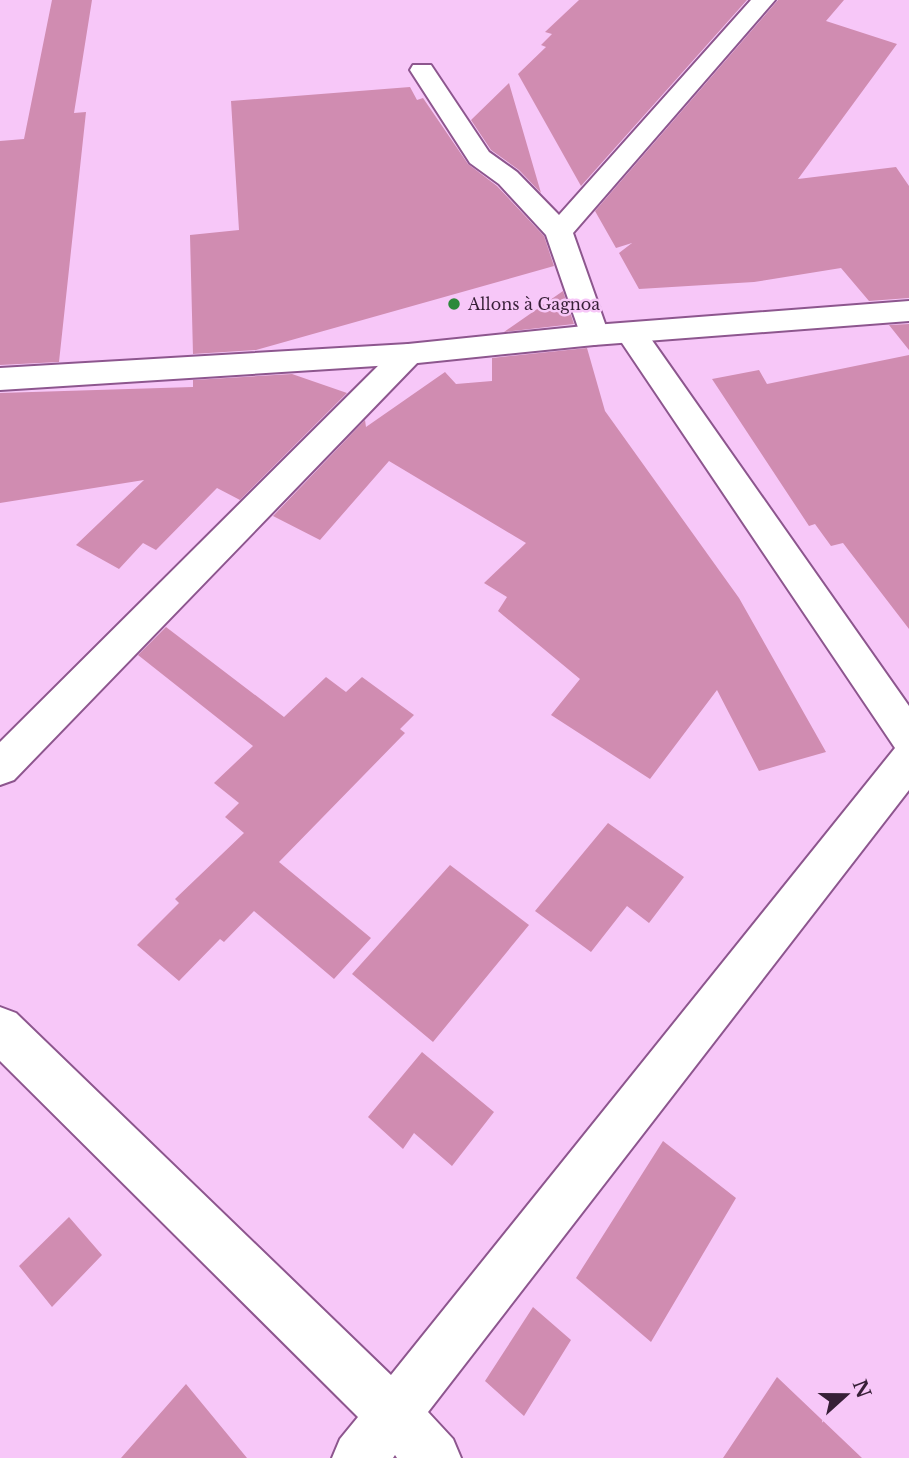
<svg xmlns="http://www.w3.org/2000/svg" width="909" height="1458" font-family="'Libre Baskerville',serif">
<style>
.building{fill:#d08cb1}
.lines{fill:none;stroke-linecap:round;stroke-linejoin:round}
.street-casing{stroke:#8d568e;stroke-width:4}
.secondary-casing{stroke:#8d568e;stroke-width:4}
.street{fill:#fff;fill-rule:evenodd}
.secondary{fill:#fff;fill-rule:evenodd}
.poi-dot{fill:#2d893b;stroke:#f7c7f8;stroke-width:2.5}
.labels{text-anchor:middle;stroke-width:5;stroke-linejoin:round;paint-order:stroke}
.far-poi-label{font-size:16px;fill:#371f37;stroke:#f7c7f8;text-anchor:start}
</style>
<rect width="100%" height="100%" fill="#f7c7f8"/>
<!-- building -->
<path class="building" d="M52 0H92L74 113 86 112 59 362 0 365V141L24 139Z
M579 0H747L581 186 518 74 546 47 541 45 552 34 545 32Z
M778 0H844L826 21 897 44 798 179 896 167 909 186V298L869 301 841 268 754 282 639 289 619 253 632 243 616 248 595 211Z
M509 83 541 193 519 170 491 150 471 120Z
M410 87 417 100 423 98 468 164 497 186 544 236 554 266 256 350 193 354 190 235 239 230 231 101Z
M563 291 574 324 504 332Z
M909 324V350L889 325Z
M587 348 605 411 739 598 826 752 759 771 717 690 650 779 551 715 580 679 498 611 507 597 484 583 526 543 389 461 320 540 273 516 365 420 366 427 445 372 456 384 492 381V358Z
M909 355V629L843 543 831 546 815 524 809 526 712 379 759 370 767 384Z
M292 374 347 393 240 500 217 488 156 550 143 543 119 569 76 545 144 480 0 503V393L193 387V380Z
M166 627 284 717 326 677 346 692 362 677 414 715 400 729 405 733 279 862 371 938 334 979 254 911 224 942 220 939 179 981 137 945 179 903 175 899 244 833 225 817 239 803 214 783 253 746 138 655Z
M608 823 684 877 649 923 627 906 591 952 535 911Z
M450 865 529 925 433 1042 352 974Z
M422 1052 494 1112 452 1166 414 1133 403 1149 368 1117Z
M663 1141 736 1198 651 1342 576 1278Z
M69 1217 102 1255 52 1307 19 1266Z
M533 1307 571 1340 524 1416 485 1381Z
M777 1377 862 1458H723Z
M186 1384 247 1458H121Z"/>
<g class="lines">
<!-- street casing -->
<g class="street-casing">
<path id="street" d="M751 0H775L573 233 609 335 605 342 594 345 583 342 546 235 499 184 470 163 410 70 413 65H431L489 152 517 172 559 215Z
M631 323 642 326 909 706V790L428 1412 453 1439 461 1458H397L395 1455 393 1458H332L340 1439 358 1417 0 1061V1007L16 1013 391 1375 895 748 620 340 616 333 620 326Z
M408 344 419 347 423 354 419 361 14 780 0 785V742L397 347Z"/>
</g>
<!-- secondary casing -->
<g class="secondary-casing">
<path id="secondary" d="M909 301V321L594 345 408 364 0 390V368L408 344 594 325Z"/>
</g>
<!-- street -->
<use href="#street" class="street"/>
<!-- secondary -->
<use href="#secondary" class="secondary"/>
</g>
<!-- markers -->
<circle class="poi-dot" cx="454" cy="304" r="7"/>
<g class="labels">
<!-- far-poi labels -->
<g class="far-poi-label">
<text x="468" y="310">Allons à Gagnoa</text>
</g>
</g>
<!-- north arrow -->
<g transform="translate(846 1395) rotate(69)" stroke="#f7c7f8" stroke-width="5" paint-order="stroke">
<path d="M0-5L12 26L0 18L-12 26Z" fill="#371f37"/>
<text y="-10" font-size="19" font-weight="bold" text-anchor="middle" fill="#371f37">N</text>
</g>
</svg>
